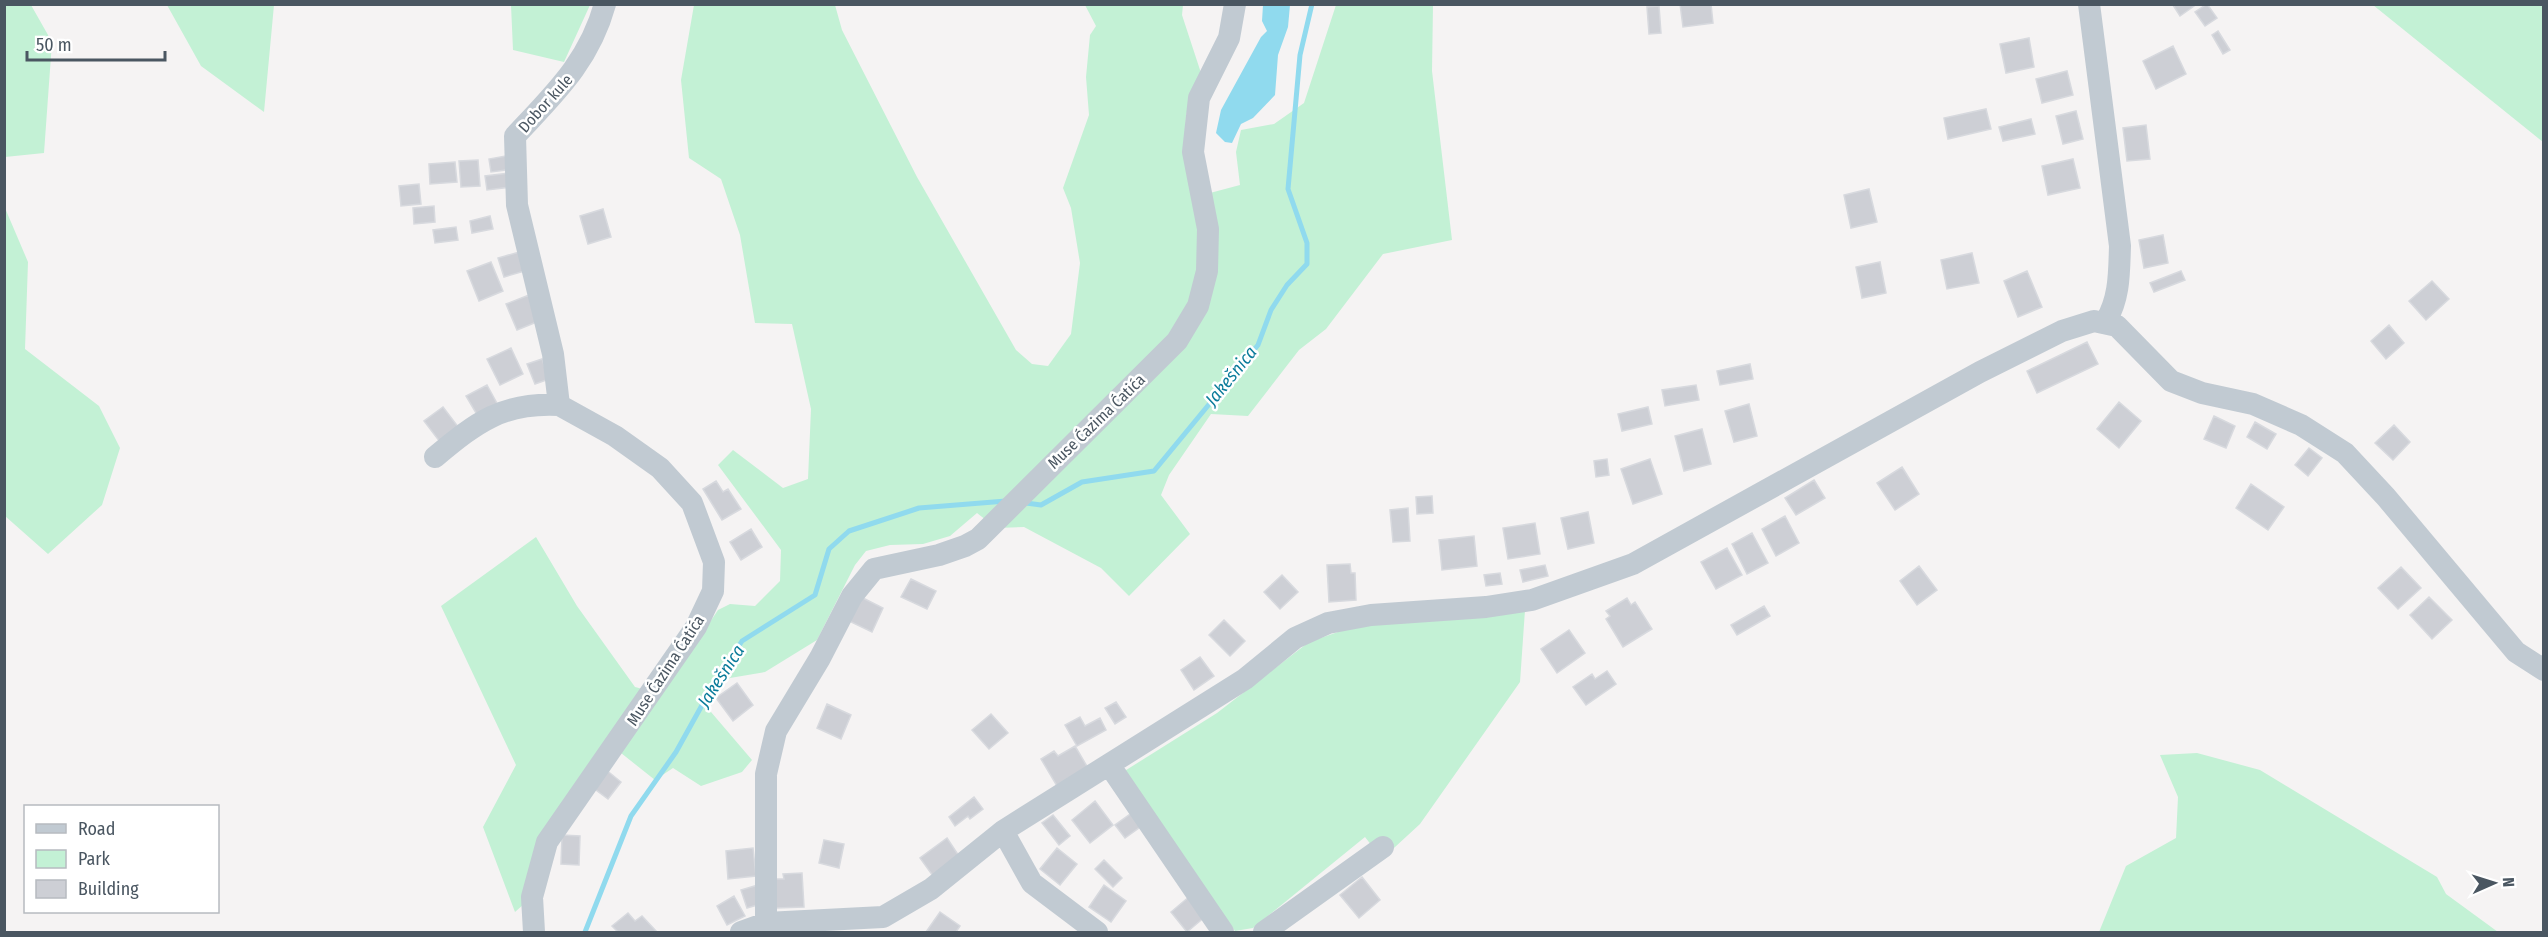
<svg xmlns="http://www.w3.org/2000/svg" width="2548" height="937" font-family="'Fira Sans Condensed',sans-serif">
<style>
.green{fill:#c3f1d5}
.water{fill:#90daee}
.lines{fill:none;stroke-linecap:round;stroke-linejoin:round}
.stream{stroke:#90daee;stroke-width:5}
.building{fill:#cdcfd5;stroke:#d7d9de;stroke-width:1.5}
.minor{stroke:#c1cad2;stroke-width:22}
.labels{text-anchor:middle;stroke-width:5;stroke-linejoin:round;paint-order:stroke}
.street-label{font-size:16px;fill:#4a5661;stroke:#fff}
.water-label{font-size:18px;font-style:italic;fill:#0c7c9b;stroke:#fff}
</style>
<rect width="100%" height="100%" fill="#f5f3f3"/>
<!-- green -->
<path class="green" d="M5 4 31 5 52 42 44 153 5 157Z
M167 5H274L264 112 201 66Z
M511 5V4L590 5 564 62 513 50Z
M694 5H835L842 30 917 177 1016 350 1032 364 1048 366 1071 334 1080 263 1071 208 1063 188 1089 115 1086 77 1090 35 1096 26 1085 5H1183L1182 15 1201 73 1186 115 1185 145 1195 197 1240 185 1236 152 1241 130 1274 124 1304 103 1336 5H1433L1432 71 1452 240 1383 254 1326 329 1299 350 1248 416 1211 414 1169 475 1161 495 1190 534 1129 596 1101 568 1024 527 996 528 977 513 950 536 923 544 890 545 866 551 855 565 817 640 765 672 730 678 709 699 711 712 752 760 742 772 701 786 673 768 655 780 621 753 602 751 524 904 515 912 483 827 516 765 441 606 536 537 577 606 635 687 662 694 718 610 730 604 755 606 780 581 781 550 718 465 733 450 783 488 808 479 811 409 792 324 755 323 740 235 721 179 689 158 681 80Z
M2373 5H2543V142Z
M5 208 28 262 25 349 99 406 120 448 102 505 48 554 5 516Z
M1525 610 1520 682 1420 824 1382 859 1365 837 1253 928 1235 931 1123 772 1217 713 1309 642 1364 623Z
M2197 753 2260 770 2437 877 2446 894 2498 932H2099L2126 866 2176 838 2178 797 2160 755Z"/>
<!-- water -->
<path class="water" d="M1263 5H1290L1288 27 1278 55 1275 95 1253 118 1241 124 1232 143 1225 142 1216 133 1221 110 1261 37 1267 31 1262 21Z"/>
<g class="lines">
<!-- stream -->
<path class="stream" d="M1026 503 1041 505 1082 482 1154 471 1258 345 1271 310 1287 285 1307 264V243L1288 189 1300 55 1312 4
M585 932 631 816 676 752 711 689 742 641 815 595 829 549 849 531 919 508 1006 501"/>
</g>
<!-- building -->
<path class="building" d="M1680 4H1711L1713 23 1683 27Z
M2197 4 2180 16 2173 5 2174 4Z
M2207 4 2217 18 2205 26 2195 12Z
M1659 6 1661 33 1649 34 1647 7Z
M2218 31 2230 50 2223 54 2212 35Z
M2029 38 2034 67 2006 73 2000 44Z
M2173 46 2186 74 2156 89 2143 61Z
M2067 71 2073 95 2042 103 2036 79Z
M1986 109 1991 129 1948 139 1944 118Z
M2076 111 2083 139 2063 144 2056 116Z
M2031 119 2035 134 2003 141 1999 127Z
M2146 125 2150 159 2127 161 2123 128Z
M511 155 513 169 491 172 489 159Z
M2073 159 2080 188 2048 195 2042 166Z
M478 160 480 186 461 187 459 161Z
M455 162 457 182 430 184 429 164Z
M509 173 511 187 487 190 485 176Z
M419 184 421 204 401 206 399 186Z
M1869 189 1877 222 1851 228 1844 195Z
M434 206 435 222 414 224 413 208Z
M603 209 611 237 588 244 580 216Z
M490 216 493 229 472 233 470 221Z
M456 227 458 240 435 243 433 230Z
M2163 235 2168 263 2144 268 2139 240Z
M523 251 528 270 504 277 498 258Z
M1972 253 1979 283 1947 289 1941 260Z
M491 262 503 291 479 301 467 271Z
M1880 262 1886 293 1862 298 1856 267Z
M2027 271 2042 307 2018 317 2004 281Z
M2181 271 2185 280 2154 292 2150 283Z
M2432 281 2449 299 2426 320 2409 301Z
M529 295 539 321 517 330 506 304Z
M2389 325 2404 343 2386 359 2371 341Z
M2087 342 2098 364 2037 393 2027 371Z
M511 348 523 374 500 385 487 359Z
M542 359 549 379 535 384 527 364Z
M1750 364 1753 379 1720 385 1717 371Z
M487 385 499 407 479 418 466 396Z
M1696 385 1699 400 1665 406 1662 390Z
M2119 402 2141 421 2119 448 2097 429Z
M1749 404 1757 436 1734 442 1725 411Z
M443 407 459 428 440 442 424 421Z
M1648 407 1652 424 1622 431 1618 414Z
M2214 416 2235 426 2226 448 2204 439Z
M2255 422 2276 434 2267 449 2247 437Z
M2394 425 2410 442 2393 460 2375 443Z
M1702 429 1711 464 1684 471 1675 436Z
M2309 448 2322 458 2308 476 2295 465Z
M1607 459 1609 475 1596 477 1594 461Z
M1650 459 1662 494 1633 504 1621 469Z
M1902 467 1919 494 1895 510 1877 483Z
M1814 480 1825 498 1796 515 1785 498Z
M716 481 723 492 728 489 741 509 722 520 703 489Z
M2251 484 2284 507 2268 530 2236 508Z
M1432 496 1433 513 1417 514 1416 497Z
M1408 508 1410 541 1393 542 1390 510Z
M1588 512 1594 543 1568 549 1561 518Z
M1785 516 1799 543 1776 556 1762 529Z
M1535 523 1540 554 1508 559 1503 528Z
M751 529 762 547 741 560 730 542Z
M1752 533 1768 563 1747 574 1732 544Z
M1474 536 1477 566 1442 570 1439 540Z
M1727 548 1742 575 1716 589 1701 562Z
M1350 564 1351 573H1355L1356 600 1329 602 1327 565Z
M1545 565 1548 576 1523 582 1520 570Z
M1919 566 1937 590 1917 605 1900 581Z
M2401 567 2421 588 2398 609 2378 588Z
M1500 573 1502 584 1486 586 1484 575Z
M1282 575 1298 592 1280 609 1264 592Z
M911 579 936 591 927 609 901 597Z
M861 597 883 608 872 632 849 621Z
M2429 597 2452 620 2432 639 2410 615Z
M1627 598 1631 605 1635 602 1652 629 1623 647 1606 619 1610 616 1606 611Z
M1764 606 1770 616 1737 635 1731 625Z
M1224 620 1245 641 1230 656 1209 635Z
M1569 630 1585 653 1557 673 1541 649Z
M1200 657 1214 676 1194 690 1181 670Z
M1607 671 1616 684 1586 705 1573 687 1592 674 1595 679Z
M737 683 753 705 733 721 716 698Z
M1116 702 1126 717 1115 724 1105 708Z
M827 704 851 715 841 739 817 728Z
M991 714 1008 733 989 749 972 730Z
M1080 717 1085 726 1100 718 1106 730 1077 746 1065 725Z
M1075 746 1088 768 1057 786 1041 759 1054 751 1058 756Z
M605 769 621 782 608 799 592 787Z
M974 797 983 809 970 819 968 816 955 826 949 817Z
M1095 801 1113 825 1090 843 1072 820Z
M1133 812 1143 825 1125 838 1115 825Z
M1053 815 1070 836 1059 845 1042 823Z
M562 835 580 836 579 865 561 864Z
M947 838 959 856 933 876 920 858Z
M824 840 844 844 839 868 819 863Z
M753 848 756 876 728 879 726 851Z
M1057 848 1077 864 1060 885 1040 869Z
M1104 860 1122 878 1113 887 1095 869Z
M802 873 804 907 776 908 774 879H784L783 874Z
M1362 877 1380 900 1359 918 1340 895Z
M758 885 764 903 747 908 741 890Z
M1104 885 1126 901 1111 922 1089 907Z
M734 896 745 916 727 925 717 906Z
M1190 896 1206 916 1187 932 1171 912Z
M940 912 960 926 956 932H926Z
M628 913 635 921 642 916 657 932H618L612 926Z"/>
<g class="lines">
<!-- minor -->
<path class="minor" d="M2089 4 2120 246C2119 272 2120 297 2106 321
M435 457C477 422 503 402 559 405
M1110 766 1223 932
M1003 831 1032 883 1097 932
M766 923V774L776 731 820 658 852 596 874 569 939 555 965 546 978 539 1177 341 1198 306 1207 271 1208 229 1193 152 1199 98 1229 38 1235 4
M534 932 532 897 547 842 696 627 713 591 714 562 692 503 660 468 615 436 559 405 553 354 517 205 515 136C554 94 589 62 605 4
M741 932 766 923 883 917 931 889 1003 831 1245 679 1295 638 1328 623 1371 615 1486 607 1532 600 1633 564 1980 372 2062 331 2094 321 2117 326 2171 381 2202 393 2253 404 2301 425 2345 453 2386 497 2516 652 2544 670
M1264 932 1383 847"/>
</g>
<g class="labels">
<!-- street labels -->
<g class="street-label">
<text transform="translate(545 103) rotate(-48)" y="6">Dobor kule</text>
<text transform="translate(1096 421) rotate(-44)" y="6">Muse Ćazima Ćatića</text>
<text transform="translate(665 670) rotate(-57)" y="6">Muse Ćazima Ćatića</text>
</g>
<!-- water labels -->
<g class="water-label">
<text transform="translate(1231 376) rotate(-51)" y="6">Jakešnica</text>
<text transform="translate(721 676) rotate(-57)" y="6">Jakešnica</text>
</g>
</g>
<!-- border -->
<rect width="2548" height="937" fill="none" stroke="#4a5661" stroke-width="12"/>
<!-- legend -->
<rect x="24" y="805" width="195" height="108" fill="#ffffff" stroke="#b7bbc0" stroke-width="1.5"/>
<rect x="36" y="824" width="30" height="9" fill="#c1cad2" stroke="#b7bbc0" stroke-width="1.5"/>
<text x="78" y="835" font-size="18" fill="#4a5661">Road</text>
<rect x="36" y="850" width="30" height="18" fill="#c3f1d5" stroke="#b7bbc0" stroke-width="1.5"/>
<text x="78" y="865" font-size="18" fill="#4a5661">Park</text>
<rect x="36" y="880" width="30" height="18" fill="#cdcfd5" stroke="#b7bbc0" stroke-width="1.5"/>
<text x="78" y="895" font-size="18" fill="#4a5661">Building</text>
<!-- north arrow -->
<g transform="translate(2494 883) rotate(87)" stroke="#ffffff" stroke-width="4.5" paint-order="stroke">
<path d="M0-4.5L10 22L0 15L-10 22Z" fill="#4a5661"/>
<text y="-9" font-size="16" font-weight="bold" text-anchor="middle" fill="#4a5661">N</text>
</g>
<!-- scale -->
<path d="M27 51v9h138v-9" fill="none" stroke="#4a5661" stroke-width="3"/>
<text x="36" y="51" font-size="18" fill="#4a5661" stroke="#ffffff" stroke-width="4.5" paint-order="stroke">50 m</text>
</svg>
